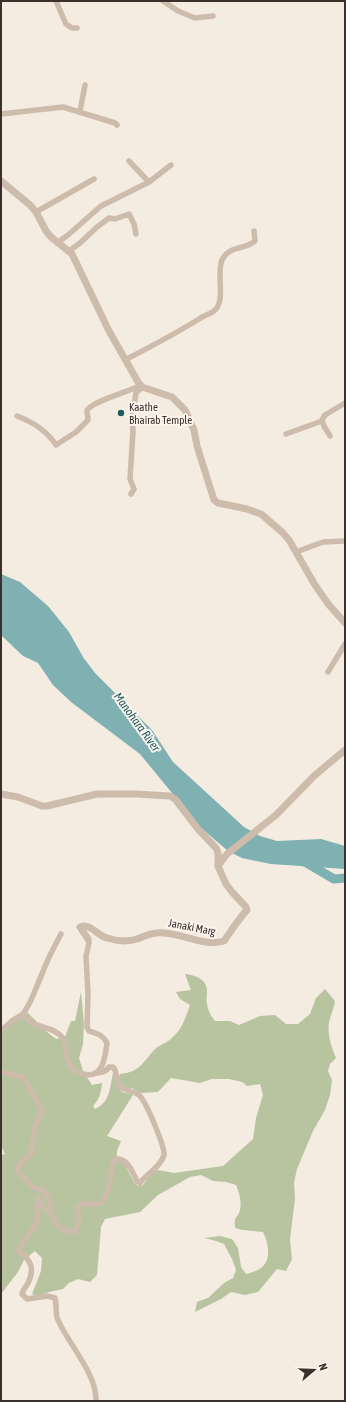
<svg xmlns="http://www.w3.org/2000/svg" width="346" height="1402" font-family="'Asap Condensed',sans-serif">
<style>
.green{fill:#b8c4a0}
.water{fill:#7fb0b2}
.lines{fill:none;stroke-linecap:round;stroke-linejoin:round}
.river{stroke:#7fb0b2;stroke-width:9}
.minor{stroke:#cdbbac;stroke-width:5.5}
.tertiary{stroke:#cdbbac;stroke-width:7}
.poi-dot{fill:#1f5a5e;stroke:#fbf5ee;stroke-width:1.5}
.labels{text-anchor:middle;stroke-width:4;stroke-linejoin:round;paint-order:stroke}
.poi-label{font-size:11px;fill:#3b302b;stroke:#fbf5ee;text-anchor:start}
.street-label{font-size:11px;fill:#3b302b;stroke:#fbf5ee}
.water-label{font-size:12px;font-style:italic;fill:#1f5a5e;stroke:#fbf5ee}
</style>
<rect width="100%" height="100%" fill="#f4ebe1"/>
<!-- green -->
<path class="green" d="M185 974C195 975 207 979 207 991 207 996 206 1000 207 1004 208 1011 211 1016 215 1021H230L239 1025 260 1016 275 1015 286 1024H298L310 1014 316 998 325 989 335 1001C334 1009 330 1016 329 1023 327 1035 332 1048 336 1058L330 1064 328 1071 332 1080 330 1095 325 1110 313 1131 297 1169 294 1183 295 1198 290 1239 292 1259 286 1271 277 1269 258 1292 245 1295 231 1292 221 1299 195 1312 197 1302 208 1298 224 1283 233 1278 236 1270 232 1259 224 1244 216 1241 204 1238 220 1236 232 1239 238 1248 241 1267 246 1274C262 1270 269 1265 268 1248 267 1242 266 1238 263 1232L242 1230 235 1228C234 1214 237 1220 240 1210 242 1202 239 1192 236 1185L226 1182 213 1181 201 1175 190 1177 158 1195 140 1212 105 1219 101 1227 97 1275 90 1282 78 1279 69 1283 63 1289 49 1292 37 1296 32 1294 41 1271 42 1258 35 1251 24 1260 18 1272 1 1294V1155L5 1154 1 1145V1031L14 1020 28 1013 47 1032 56 1039 65 1037 71 1021H75L81 992 84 1024 83 1044 79 1058 83 1071 92 1085 102 1083C101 1092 100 1099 93 1106L95 1109C112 1101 109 1086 114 1070L117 1086 122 1092 133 1095 107 1136 121 1141 117 1151V1156L124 1163 134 1182 138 1186 143 1185 152 1172 158 1170 174 1173 223 1166 253 1139 256 1118 263 1095 260 1084 247 1086 242 1082 229 1079H212L200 1083 171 1078 158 1092 140 1093 132 1088 129 1089 123 1087 118 1079 120 1074C139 1072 142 1064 154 1050 159 1045 167 1043 172 1038 182 1029 186 1017 190 1005L180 999 176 992 191 990Z"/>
<!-- water -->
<path class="water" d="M1 574 20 582 48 606 69 632 83 657 95 673 152 730 173 762 244 827 260 836 277 841 321 839 345 846V869L271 864 242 858 228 851 200 827 140 754 71 702 53 685 38 663 23 656 1 635Z"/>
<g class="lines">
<!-- river -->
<path class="river" d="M305 862 334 879 345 878"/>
<!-- minor -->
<path class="minor" d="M56 1 66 24 72 28H77
M163 1 178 11 195 18 213 16
M80 111 85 85
M1 114 63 107 115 123 117 125
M129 161 149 182
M36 212 94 179
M57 243 68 235 101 206 149 182 171 165
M69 251 80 243 97 227 109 218 115 219 129 214 134 224 136 234
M125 360C150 347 175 334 199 319 204 315 211 314 215 310 226 300 216 274 222 260 229 245 245 250 255 241L254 231
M17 416C33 422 47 431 56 445L76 432 88 420C88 417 87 414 87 411 89 402 132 391 141 385
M286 434 322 421
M330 436 324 426 322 420 325 415 345 403
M131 494 134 489 130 479 133 431 132 418 136 393 141 388
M296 552 323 542 345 541
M328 672 345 644
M23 1014C32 1002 36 987 42 974 47 960 54 947 61 934
M1 1029 4 1028 13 1020 23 1014C25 1017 28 1021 32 1023 41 1028 55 1028 62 1037 68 1044 64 1055 69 1063 72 1069 77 1073 83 1074 103 1079 105 1058 107 1043 102 1034 98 1034 89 1031L87 1027 88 994 86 956 89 943 88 939
M1 1072 22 1077 28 1085 41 1108 42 1112 36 1124 31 1147 33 1152 20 1164 17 1171 34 1188 39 1189 44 1192 47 1195 52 1209 50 1212C44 1209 40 1204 38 1198 35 1205 39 1213 37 1220 35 1230 24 1238 20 1247L19 1251C31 1260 35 1269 28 1283 26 1287 23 1289 22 1294L27 1299 47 1296 55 1298C57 1305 55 1314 58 1320 69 1345 97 1374 96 1401
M50 1212C57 1226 59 1231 76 1232L79 1219 77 1208 82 1204H101L108 1191 113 1162 116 1159C128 1158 132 1172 137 1181L140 1183C146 1174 161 1167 164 1155 165 1147 146 1101 139 1095 133 1090 125 1092 120 1086 115 1080 118 1072 113 1067H109C106 1072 102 1072 97 1073"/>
<!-- tertiary -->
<path class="tertiary" d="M1 181 30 205 36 212 46 231 51 237 72 254 109 331 138 382 142 387 172 397 185 410 194 430 197 446 214 500 218 503 247 509 261 514 282 532 289 540 315 585 329 605 345 623
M1 794 18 797 42 806H47L97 794H136L170 796 175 799 198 829 216 848 218 853V866L226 884 232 892 246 907 247 910 245 912 235 925 224 941C204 947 185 934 164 933 153 932 148 935 137 939 128 942 117 941 107 938 98 936 89 922 80 927L88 939
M218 866 227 854 276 815 314 776 345 750"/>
</g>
<!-- markers -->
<circle class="poi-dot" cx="121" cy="413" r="4"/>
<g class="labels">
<!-- poi labels -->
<g class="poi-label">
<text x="129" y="411">Kaathe<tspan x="129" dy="13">Bhairab Temple</tspan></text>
</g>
<!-- street labels -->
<g class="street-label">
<text transform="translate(192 927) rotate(11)" y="4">Janaki Marg</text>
</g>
<!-- water labels -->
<g class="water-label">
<text transform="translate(137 722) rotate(54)" y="4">Manohara River</text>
</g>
</g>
<!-- border -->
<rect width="346" height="1402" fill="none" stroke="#3b302b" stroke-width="4"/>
<!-- north arrow -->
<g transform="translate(314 1370) rotate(71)" stroke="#fbf5ee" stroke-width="3" paint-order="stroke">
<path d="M0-3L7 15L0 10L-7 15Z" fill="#3b302b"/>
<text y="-6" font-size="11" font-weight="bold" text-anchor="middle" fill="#3b302b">N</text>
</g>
</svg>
